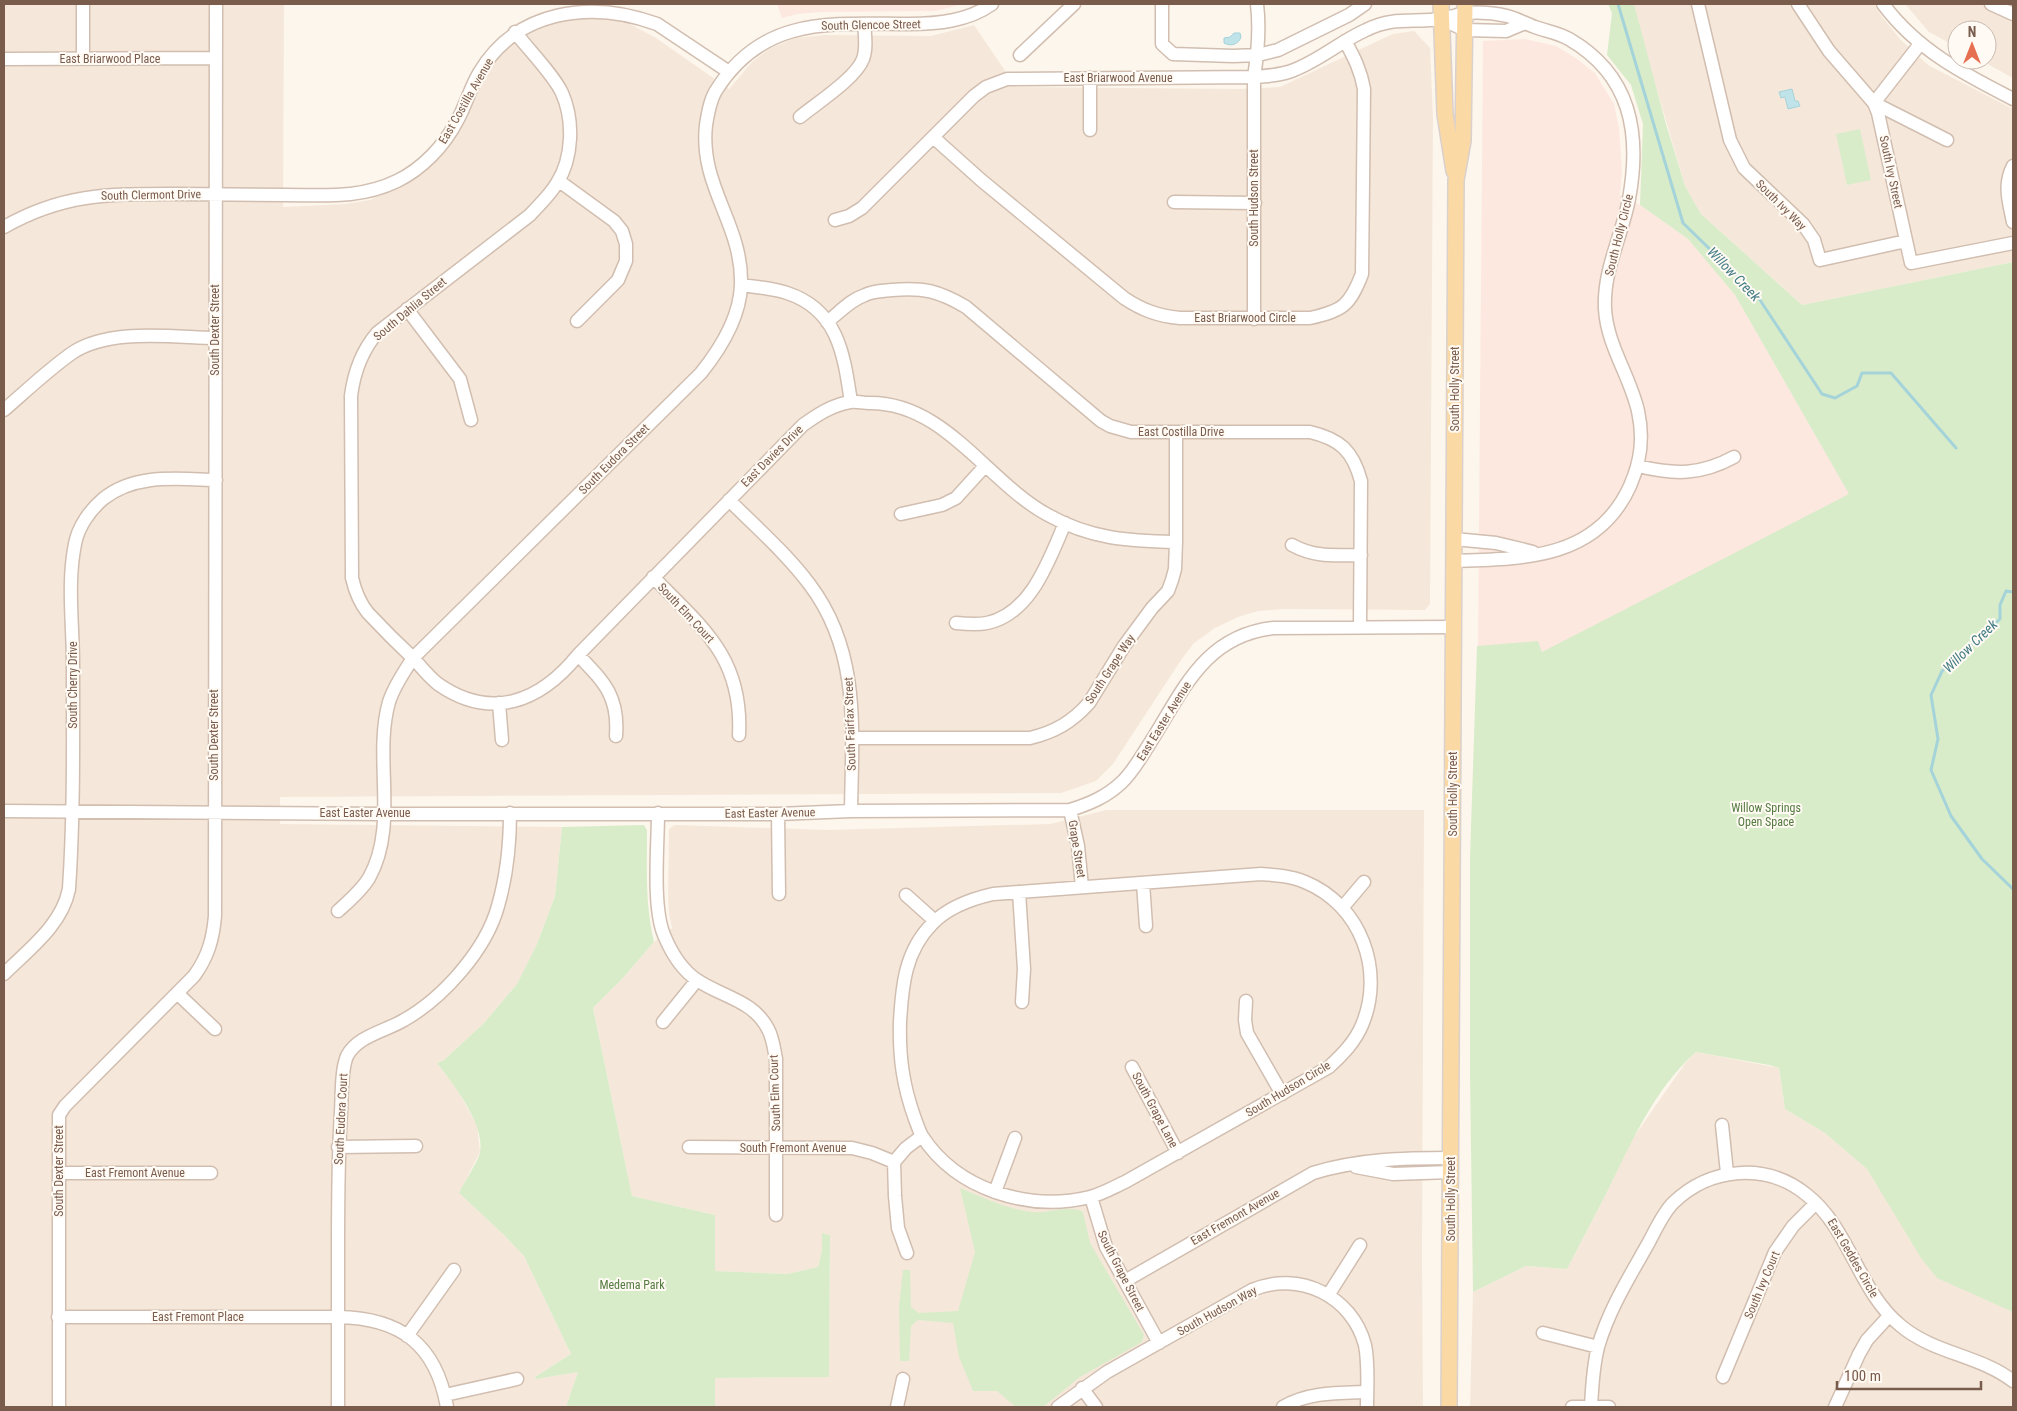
<svg xmlns="http://www.w3.org/2000/svg" width="2017" height="1411" font-family="'Roboto Condensed',sans-serif">
<style>
.residential{fill:#f5e8da}
.commercial{fill:#fde8e0}
.green{fill:#d8ecc9}
.water{fill:#bfe3e8;stroke:#a5d3da}
.lines{fill:none;stroke-linecap:round;stroke-linejoin:round}
.stream{stroke:#a5d3da;stroke-width:3}
.minor-casing{stroke:#d1beb0;stroke-width:15}
.major-casing{stroke:#dad1cd;stroke-width:18}
.minor{stroke:#fff;stroke-width:12}
.major{stroke:#fbd9a5;stroke-width:15}
.labels{text-anchor:middle;stroke-width:4;stroke-linejoin:round;paint-order:stroke}
.street-label{font-size:12px;fill:#7a5c4d;stroke:#fffaf3}
.park-label{font-size:12px;fill:#537a41;stroke:#fffaf3}
.water-label{font-size:14px;font-style:italic;fill:#437c86;stroke:#fffaf3}
</style>
<rect width="100%" height="100%" fill="#fdf6ec"/>
<!-- residential -->
<path class="residential" d="M4 4H284L283 207 345 204 370 200 399 187 437 158 451 143 463 121 481 77 515 38 542 24 570 17H601L626 22 656 38 729 89 752 62 769 49 795 38 825 35 931 36 974 25 1016 87 1239 89 1280 87 1382 39 1393 34 1414 31 1430 48 1433 118 1430 604 1425 610 1284 609 1258 611 1238 617 1215 628 1194 643 1181 660 1113 764 1096 781 1061 793 280 797V824L562 827 555 896 537 944 517 984 484 1023 444 1060 437 1063 456 1088 477 1125 480 1152 459 1193 503 1234 524 1256 571 1354 535 1377 536 1379 578 1372 566 1407H4Z
M1632 4H1874L1882 17 1901 40 1928 65 2013 109V262L1802 305 1701 214 1685 186Z
M1905 4H2013V78L1980 60H1987V30H1957V47L1929 32Z
M1106 810H1424L1422 1257 1423 1407H715V1378L829 1377 830 1235 822 1233V1250L818 1267 787 1274 715 1271V1215L632 1196 593 1008 622 979 654 942 672 928 669 914 668 895 669 829 675 825 828 830 1050 824Z
M1696 1052 1779 1068 1785 1109 1825 1133 1867 1169 1876 1184 2008 1309 2013 1312V1407H1470L1473 1292 1526 1266 1567 1269 1606 1194 1631 1141 1686 1062Z"/>
<!-- commercial -->
<path class="commercial" d="M777 4H963L936 11 822 12 797 14 782 18Z
M1525 39 1556 46 1577 59 1595 73 1614 104 1619 128 1622 170 1620 195 1640 205 1688 239 1735 295 1850 495 1542 653 1478 646 1483 41Z"/>
<!-- green -->
<path class="green" d="M1608 4H1634L1666 124 1685 186 1701 214 1802 305 2013 262V1312L1937 1278 1921 1258 1867 1169 1825 1133 1785 1109 1779 1068 1769 1065 1696 1052C1653 1090 1631 1144 1606 1194 1593 1219 1580 1244 1567 1269L1526 1266 1473 1292 1470 1075V858L1477 646 1538 641 1542 652 1849 494 1735 295 1688 239 1640 205 1643 124 1631 85 1607 55 1612 13Z
M1860 129 1871 180 1847 185 1836 134Z
M644 825 647 830C647 868 645 905 654 942L622 979 593 1008 632 1196 715 1215V1271L787 1274 818 1267 822 1250V1233L830 1235 829 1377 715 1378V1407H566L578 1372 536 1379 535 1377 571 1354 524 1256 503 1234 459 1193C463 1184 479 1160 480 1152 485 1124 453 1084 437 1063L444 1060 484 1023 517 984 537 944 555 896 562 827Z
M960 1188C984 1198 1007 1209 1033 1212 1049 1214 1068 1204 1083 1212L1090 1243 1144 1335 1142 1342 1080 1377 1043 1407H1016L997 1391H973L959 1357 953 1323 918 1320 911 1326 909 1361H900L899 1306 903 1270H910L911 1307 919 1313 958 1311 975 1252Z"/>
<!-- water -->
<path class="water" d="M1234 33H1240L1241 37C1239 44 1231 47 1224 43V38L1230 37Z
M1792 89 1795 101H1798L1800 106 1788 109 1785 97 1781 98 1779 92Z"/>
<g class="lines">
<!-- stream -->
<path class="stream" d="M1618 4 1683 223 1756 294 1822 394 1835 398 1857 386 1862 373H1891L1956 448
M2013 592 2006 591 2000 605V619L1942 671 1931 695 1938 739 1931 770 1951 816 1982 859 2013 889"/>
<!-- minor casing -->
<g class="minor-casing">
<path id="minor" d="M83 4V59
M1162 4V44L1173 54 1233 56 1258 55 1278 50 1349 15 1365 4
M1698 4 1730 140 1744 168 1803 224 1814 240 1820 260 1906 241
M1798 4 1829 51 1874 103 1947 140
M1883 4C1917 50 1964 74 2013 99
M1991 4 2013 14
M1441 19 1465 30 1506 31 1525 23
M515 32C528 49 554 75 562 93 574 120 573 158 557 183 550 195 539 205 530 215L377 333C361 352 354 372 351 396L352 578C355 591 359 602 368 613 383 629 398 644 414 659 421 667 429 677 438 684 491 721 540 702 578 655L803 425C817 415 832 405 850 402 856 401 863 403 869 403 945 402 987 482 1048 515 1091 539 1128 541 1176 542
M1920 44 1874 103 1878 113 1911 263 2013 243
M1020 55 1074 4
M4 59 216 58
M800 117C817 103 856 78 863 59 867 48 865 35 864 24
M1090 130V78
M933 137 981 180 1124 298C1142 310 1158 316 1180 318H1310C1343 311 1350 305 1362 274L1364 89C1361 71 1354 57 1345 41
M2013 166C2003 185 2009 202 2013 222
M559 181 614 221 622 231 626 244V261L618 280 577 321
M1174 202 1255 203
M835 220 849 216 862 208 974 96 986 87 1007 79 1254 77C1268 76 1282 75 1294 70 1320 60 1341 41 1366 30 1394 16 1413 23 1441 19 1450 18 1458 14 1466 13 1479 12 1494 13 1507 16 1516 18 1526 24 1535 27 1546 31 1559 33 1569 39 1631 75 1641 133 1629 199 1622 236 1603 270 1605 309 1607 345 1630 376 1638 411 1644 438 1641 461 1630 486 1597 559 1524 559 1454 561
M4 227C64 193 109 194 176 194 212 194 249 195 285 195 324 195 360 199 397 181 422 169 444 146 457 121 466 105 470 88 479 73 517 9 592 0 657 24L729 72
M741 285C756 287 772 288 787 293 839 310 844 356 851 402
M407 309 460 379 471 420
M1254 319V77C1258 52 1260 29 1257 4
M827 322C839 313 850 300 865 295 873 291 883 291 892 290 923 287 939 291 966 307L1101 421 1110 426 1131 432H1310C1340 439 1353 451 1361 481L1360 627
M4 410C26 391 48 370 72 353 109 328 171 337 215 338
M1638 466C1675 475 1701 475 1734 457
M729 500C756 527 787 554 810 585 861 653 852 731 851 811
M901 514 942 505 956 498 985 466
M1454 539 1496 543 1533 552
M1292 545C1316 558 1335 555 1361 555
M653 577C703 628 743 658 739 735
M956 623C966 624 977 625 987 623 1031 614 1049 560 1065 523
M578 655C604 682 619 696 616 736
M499 703 502 740
M852 738H1030C1055 732 1072 722 1089 703L1124 646 1152 608 1168 591 1172 580 1175 569 1176 542V432
M1070 810 1078 846 1082 887
M4 811 383 814H778L851 811 1070 810C1089 804 1106 797 1121 783 1133 772 1141 757 1150 743 1183 691 1204 636 1273 628L1454 627
M658 813C658 846 652 906 664 935 671 952 682 970 697 980 722 997 753 1000 768 1029 773 1038 774 1049 776 1059V1215
M778 814 779 894
M1261 874C1276 875 1291 876 1305 882 1361 905 1385 971 1362 1025 1355 1042 1342 1055 1329 1067L1125 1182C1114 1187 1102 1194 1090 1197 1029 1212 957 1190 922 1136 919 1131 917 1124 915 1119 903 1086 899 1057 900 1022 902 986 905 951 932 924 948 907 971 899 993 894Z
M1143 883 1146 926
M1019 892 1024 969 1022 1002
M906 895 935 921
M1342 908 1364 882
M338 911C349 901 361 891 369 878 399 825 373 758 389 702 394 686 404 672 413 658L701 373C721 348 740 318 741 285 743 224 699 187 706 125 708 113 710 99 717 89 764 15 833 24 909 24 938 24 968 21 992 4
M4 974C29 949 62 925 69 889 74 815 73 739 73 665 73 625 67 583 75 544 78 527 90 510 103 499 135 473 177 479 216 480
M177 993 215 1029
M1246 1001 1245 1020 1247 1033 1282 1094
M663 1022 697 980
M1132 1067 1178 1153
M1722 1125 1727 1173
M338 1147 416 1146
M689 1147 852 1148 872 1153 894 1162
M1356 1167 1393 1174 1451 1172
M59 1173H211
M995 1192 1015 1138
M1091 1197 1106 1247 1159 1343
M907 1253 898 1228 895 1196 894 1162 906 1148 922 1136
M1125 1281 1313 1173C1358 1159 1405 1158 1451 1158
M1329 1294 1360 1245
M58 1317H338C400 1318 436 1344 447 1407
M1543 1333 1598 1347
M407 1336 454 1270
M1723 1377 1775 1252 1793 1226 1816 1203
M1082 1388 1096 1407
M445 1395 517 1379
M59 1407V1115L65 1106 194 976C208 957 213 939 215 916L216 4
M338 1407C338 1354 338 1301 338 1248 338 1203 338 1158 341 1112 342 1096 341 1070 347 1056 357 1036 386 1031 404 1020 443 998 486 950 498 906 507 875 510 844 510 813
M897 1407 903 1379
M1058 1407 1107 1372 1252 1290C1299 1270 1352 1296 1365 1345 1369 1365 1367 1387 1367 1407
M1283 1407C1308 1392 1338 1393 1367 1392
M1572 1407H1609
M1591 1407C1592 1387 1593 1366 1598 1347 1609 1309 1630 1276 1649 1242 1656 1229 1663 1213 1673 1203 1710 1167 1767 1162 1807 1195 1850 1229 1858 1291 1901 1326 1935 1354 1979 1355 2013 1381
M1835 1407 1859 1354 1867 1340 1889 1316"/>
</g>
<!-- major casing -->
<g class="major-casing">
<path id="major" d="M1441 4 1445 114 1454 171
M1449 1407 1456 180 1463 141 1465 4"/>
</g>
<!-- minor -->
<use href="#minor" class="minor"/>
<!-- major -->
<use href="#major" class="major"/>
</g>
<g class="labels">
<!-- street labels -->
<g class="street-label">
<text transform="translate(871 25) rotate(-1)" y="4">South Glencoe Street</text>
<text x="110" y="63">East Briarwood Place</text>
<text x="1118" y="82">East Briarwood Avenue</text>
<text transform="translate(466 101) rotate(-60)" y="4">East Costilla Avenue</text>
<text transform="translate(1891 172) rotate(78)" y="4">South Ivy Street</text>
<text transform="translate(151 195) rotate(-1)" y="4">South Clermont Drive</text>
<text transform="translate(1254 198) rotate(-90)" y="4">South Hudson Street</text>
<text transform="translate(1781 205) rotate(45)" y="4">South Ivy Way</text>
<text transform="translate(1619 235) rotate(-76)" y="4">South Holly Circle</text>
<text transform="translate(410 309) rotate(-40)" y="4">South Dahlia Street</text>
<text x="1245" y="322">East Briarwood Circle</text>
<text transform="translate(215 330) rotate(-90)" y="4">South Dexter Street</text>
<text transform="translate(1455 389) rotate(-90)" y="4">South Holly Street</text>
<text x="1181" y="436">East Costilla Drive</text>
<text transform="translate(772 456) rotate(-45)" y="4">East Davies Drive</text>
<text transform="translate(614 459) rotate(-45)" y="4">South Eudora Street</text>
<text transform="translate(686 613) rotate(47)" y="4">South Elm Court</text>
<text transform="translate(1110 669) rotate(-57)" y="4">South Grape Way</text>
<text transform="translate(73 685) rotate(-90)" y="4">South Cherry Drive</text>
<text transform="translate(1164 721) rotate(-58)" y="4">East Easter Avenue</text>
<text transform="translate(850 724) rotate(-92)" y="4">South Fairfax Street</text>
<text transform="translate(214 735) rotate(-90)" y="4">South Dexter Street</text>
<text transform="translate(1453 794) rotate(-90)" y="4">South Holly Street</text>
<text x="365" y="817">East Easter Avenue</text>
<text transform="translate(770 813) rotate(-1)" y="4">East Easter Avenue</text>
<text transform="translate(1077 849) rotate(81)" y="4">Grape Street</text>
<text transform="translate(1288 1089) rotate(-31)" y="4">South Hudson Circle</text>
<text transform="translate(775 1093) rotate(-92)" y="4">South Elm Court</text>
<text transform="translate(1155 1110) rotate(62)" y="4">South Grape Lane</text>
<text transform="translate(341 1119) rotate(-87)" y="4">South Eudora Court</text>
<text x="793" y="1152">South Fremont Avenue</text>
<text transform="translate(59 1171) rotate(-90)" y="4">South Dexter Street</text>
<text x="135" y="1177">East Fremont Avenue</text>
<text transform="translate(1451 1199) rotate(-90)" y="4">South Holly Street</text>
<text transform="translate(1235 1217) rotate(-30)" y="4">East Fremont Avenue</text>
<text transform="translate(1853 1258) rotate(60)" y="4">East Geddes Circle</text>
<text transform="translate(1121 1271) rotate(63)" y="4">South Grape Street</text>
<text transform="translate(1762 1285) rotate(-67)" y="4">South Ivy Court</text>
<text transform="translate(1217 1311) rotate(-29)" y="4">South Hudson Way</text>
<text x="198" y="1321">East Fremont Place</text>
</g>
<!-- park labels -->
<g class="park-label">
<text x="1766" y="812">Willow Springs<tspan x="1766" dy="14">Open Space</tspan></text>
<text x="632" y="1289">Medema Park</text>
</g>
<!-- water labels -->
<g class="water-label">
<text transform="translate(1734 274) rotate(46)" y="5">Willow Creek</text>
<text transform="translate(1970 646) rotate(-44)" y="5">Willow Creek</text>
</g>
</g>
<!-- border -->
<rect width="2017" height="1411" fill="none" stroke="#7a5c4d" stroke-width="10"/>
<!-- north arrow -->
<g transform="translate(1972 45)"><circle r="24" fill="#fffaf3" stroke="#cabbb1"/>
<path d="M0-4L9 19L0 12L-9 19Z" fill="#e76f51"/>
<text y="-8" font-size="14" font-weight="bold" text-anchor="middle" fill="#7a5c4d">N</text>
</g>
<!-- scale -->
<path d="M1837 1381v8h144v-8" fill="none" stroke="#7a5c4d" stroke-width="2.5"/>
<text x="1844" y="1381" font-size="15" fill="#7a5c4d" stroke="#fffaf3" stroke-width="4" paint-order="stroke">100 m</text>
</svg>
